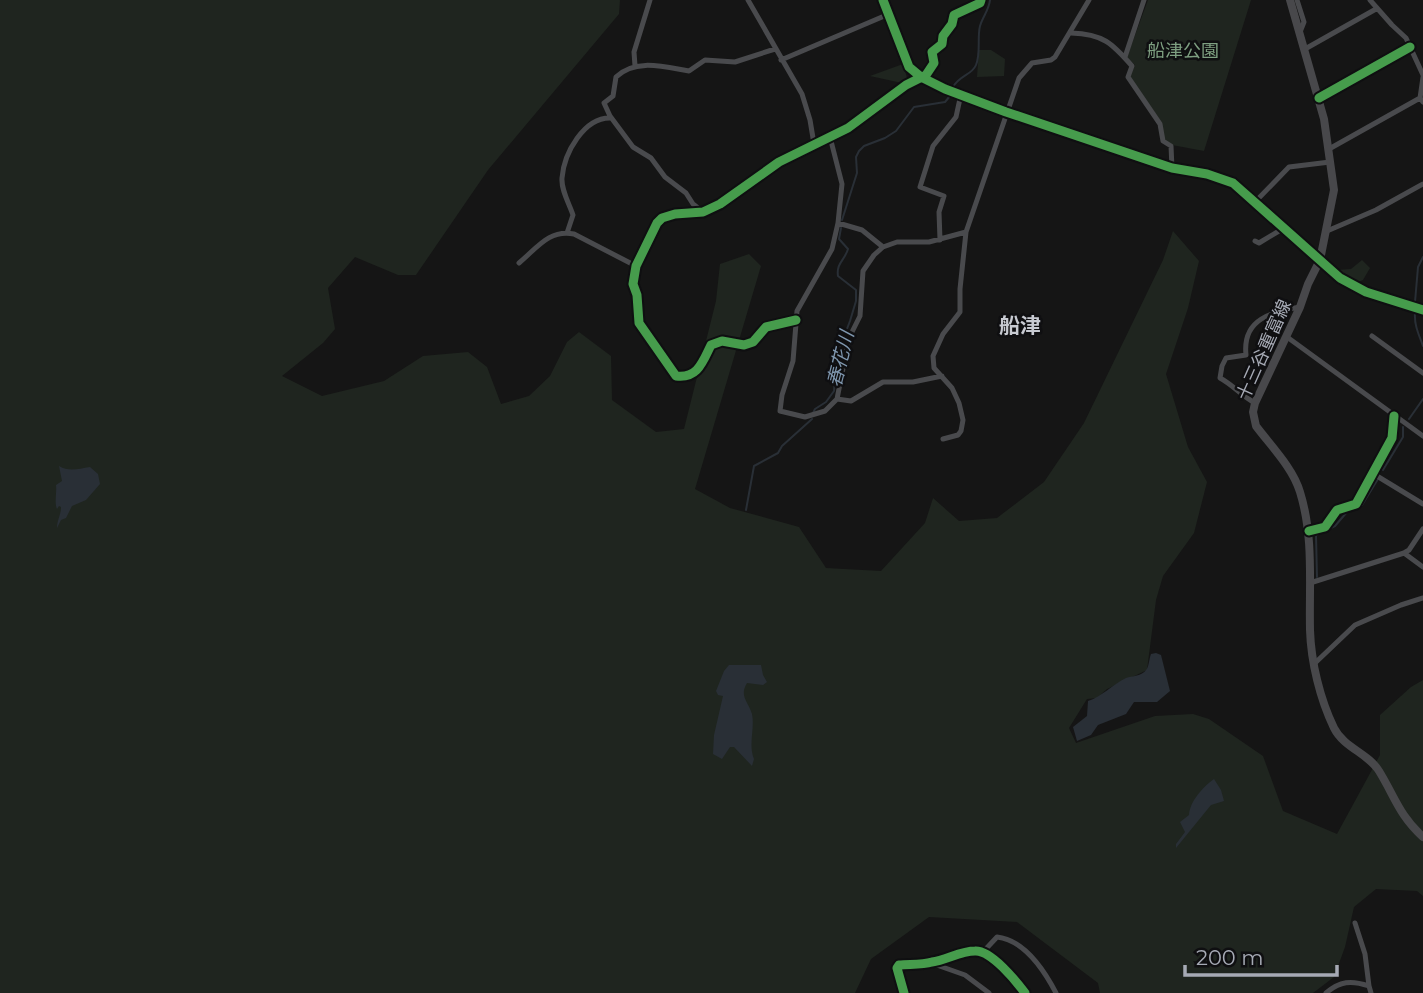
<svg xmlns="http://www.w3.org/2000/svg" width="1423" height="993" font-family="Montserrat,'Noto Sans JP',sans-serif">
<style>
.green{fill:#1f251f}
.water{fill:#292f36}
.lines{fill:none;stroke-linecap:round;stroke-linejoin:round}
.stream{stroke:#292f36;stroke-width:2}
.street{stroke:#494a4d;stroke-width:5}
.secondary{stroke:#48484b;stroke-width:8}
.cycleway-casing{stroke:#0f0f11;stroke-width:13}
.cycleway{stroke:#469c4c;stroke-width:9}
.labels{text-anchor:middle;stroke-width:5;stroke-linejoin:round;paint-order:stroke}
.park-label{font-size:18px;fill:#7e9f81;stroke:#0f0f11}
.street-label{font-size:18px;fill:#a6aab5;stroke:#0f0f11}
.water-label{font-size:19px;font-style:italic;fill:#7f97af;stroke:#0f0f11}
.quarter-label{font-size:21px;font-weight:bold;fill:#c7cad1;stroke:#0f0f11}
</style>
<rect width="100%" height="100%" fill="#151515"/>
<!-- green -->
<path class="green" d="M0 0H620L619 14 488 170 416 275H398L355 257 328 288 335 329 323 343 282 376 322 396 384 381 423 356 468 352 487 367 501 404 529 396 550 376 567 342 579 332 611 356 612 400 656 432 684 429 716 301 720 264 749 254 761 266 695 489 730 508 799 527 826 568 881 571 925 523 933 498 959 521 997 518 1044 482 1084 423 1163 260 1173 231 1199 261 1188 308 1166 374 1188 447 1207 482 1194 533 1163 576 1156 600 1147 670 1107 689 1097 698 1087 699 1069 728 1076 743 1155 716 1193 714 1209 719 1263 756 1283 811 1337 834 1380 755V715L1411 687 1423 680V896L1417 891 1376 889 1354 907 1345 947 1334 977 1313 993H1100L1098 983 1017 922 929 917 871 959 855 993H0Z
M1148 0H1251L1204 151 1172 145 1164 140 1162 123 1130 77 1135 65 1127 57Z
M979 50H991L1005 59 1004 76 977 77Z
M903 64 907 78 902 83 870 76Z
M1362 260 1370 268 1363 280 1358 282 1337 270 1351 269Z"/>
<!-- water -->
<path class="water" d="M59 466C69 472 78 469 90 467L98 474 100 484 86 500 72 506 66 518 61 520 57 528C57 520 61 515 61 507L59 506 57 509C54 502 57 493 56 485L62 481Z
M1156 653 1161 655 1170 691 1157 702H1134L1126 714 1098 725 1091 735 1077 741 1073 727 1087 716 1088 701C1101 697 1112 685 1126 678 1132 676 1142 676 1146 670 1149 667 1149 659 1151 654Z
M729 665H761L763 675 767 682 763 685 747 683C739 696 748 701 752 714 755 729 748 744 754 759L752 766 734 747H730L722 759 713 754 714 735 723 696 718 695 716 691 724 671Z
M1214 779 1221 790 1224 801 1211 805 1176 848V844L1185 832 1180 822 1189 815C1190 801 1203 787 1214 779Z"/>
<g class="lines">
<!-- stream -->
<path class="stream" d="M953 87C960 75 972 75 976 65 981 53 977 38 980 26 983 16 989 10 990 0
M842 220 857 173 856 157 859 151 864 146 885 138 896 131 914 107 945 102 950 96
M1415 302 1418 267 1423 257
M1415 313C1414 325 1419 335 1423 346
M813 413 815 409 826 402 834 391 837 355 850 321 856 301V290L838 276C836 263 845 260 848 249L839 239 841 228
M1409 419 1423 399
M1383 470 1403 437V427
M746 510 754 466 778 453 782 446 812 419
M1317 577 1316 535 1335 526 1347 512 1362 505 1378 479"/>
<!-- street -->
<path class="street" d="M748 0 802 94 810 120 814 144
M1297 0 1304 22 1300 32
M1370 0 1392 25 1406 38 1423 75
M1071 33C1103 34 1112 43 1132 66L1128 77 1160 124 1163 141 1171 146 1172 168
M1305 49 1376 9
M1125 57 1144 0
M781 60 889 14
M635 66 634 52 650 0
M1423 77 1420 98 1423 102
M1319 98 1410 47
M830 137 842 184 838 223 832 249 797 311 793 361 782 395 780 411 805 417 825 411 837 399 849 338 860 316 863 271 874 255 883 247 897 242H929L966 232
M1329 149 1420 98
M1255 202 1289 167 1330 162
M703 212 693 204 686 193 665 177 651 158 633 147 610 116 604 103 613 96 616 77C635 58 665 67 689 71L705 60 735 62 775 49
M838 223 862 230 883 247
M1327 231 1376 210 1423 184
M567 233 573 215C569 203 561 190 562 178 564 153 584 117 611 118
M940 240 939 212 944 196 920 187 933 146 956 117 961 94
M1255 241 1259 243 1284 228
M519 263C537 248 549 229 574 234L636 266
M796 320 766 327 753 342 744 345 722 341 711 345C703 361 698 379 676 376L639 323 637 295 633 284 636 266 657 223 662 218 675 214 703 212 720 204 779 162 848 128 906 85 926 75 934 63 932 52 942 44 943 36 952 24 954 15 980 3 981 0
M1372 336 1423 373
M1287 337 1423 436
M837 399 851 401 883 382H913L942 376
M1255 403C1242 396 1233 385 1220 378L1222 366 1226 358 1246 355C1242 318 1273 312 1300 307
M943 439 958 435 961 431 963 420 959 403 952 388 934 368 933 356 943 334 960 312V289L966 232 1019 78 1032 63 1051 60 1055 57 1089 0
M1372 473 1423 504
M1309 531 1325 527 1337 510 1356 504 1392 438 1394 417
M1404 553 1423 567
M1310 583 1404 553 1409 550 1423 529
M1314 664 1355 625 1401 605 1423 598
M1355 923 1365 954 1369 986
M983 952 997 937C1024 940 1044 970 1056 993
M931 963 965 975 989 993
M904 993 897 968 899 965C910 964 922 965 932 962 946 960 961 951 975 951 991 950 1016 981 1025 993
M1326 993C1340 981 1351 980 1369 986L1371 993"/>
<!-- secondary -->
<path class="secondary" d="M883 0 909 67 921 77 945 89 1006 112 1172 168 1207 174 1233 183 1340 278 1366 292 1423 310
M1290 0 1324 119 1334 190 1320 260 1308 284 1300 307 1255 403 1253 412 1256 426C1271 446 1293 468 1300 492 1314 537 1309 584 1310 630 1311 662 1320 699 1334 728 1344 748 1368 753 1379 771 1395 797 1399 815 1423 837"/>
<!-- cycleway casing -->
<g class="cycleway-casing">
<path id="cycleway" d="M883 0 909 67 921 77 945 89 1006 112 1172 168 1207 174 1233 183 1340 278 1366 292 1423 310
M1319 98 1410 47
M796 320 766 327 753 342 744 345 722 341 711 345C703 361 698 379 676 376L639 323 637 295 633 284 636 266 657 223 662 218 675 214 703 212 720 204 779 162 848 128 906 85 926 75 934 63 932 52 942 44 943 36 952 24 954 15 980 3 981 0
M1309 531 1325 527 1337 510 1356 504 1392 438 1394 416
M904 993 897 968 899 965C910 964 922 965 932 962 946 960 961 951 975 951 991 950 1016 981 1025 993"/>
</g>
<!-- cycleway -->
<use href="#cycleway" class="cycleway"/>
</g>
<g class="labels">
<!-- park labels -->
<g class="park-label">
<text x="1183" y="57">船津公園</text>
</g>
<!-- street labels -->
<g class="street-label">
<text transform="translate(1264 350) rotate(-66)" y="6">十三谷重富線</text>
</g>
<!-- water labels -->
<g class="water-label">
<text transform="translate(840 359) rotate(-76)" y="7">春花川</text>
</g>
<!-- quarter labels -->
<g class="quarter-label">
<text x="1020" y="333">船津</text>
</g>
</g>
<!-- scale -->
<path d="M1185 965v10h152v-10" fill="none" stroke="#a6aab5" stroke-width="3.5"/>
<text x="1196" y="965" font-size="21" fill="#a6aab5" stroke="#0f0f11" stroke-width="5" paint-order="stroke">200 m</text>
</svg>
